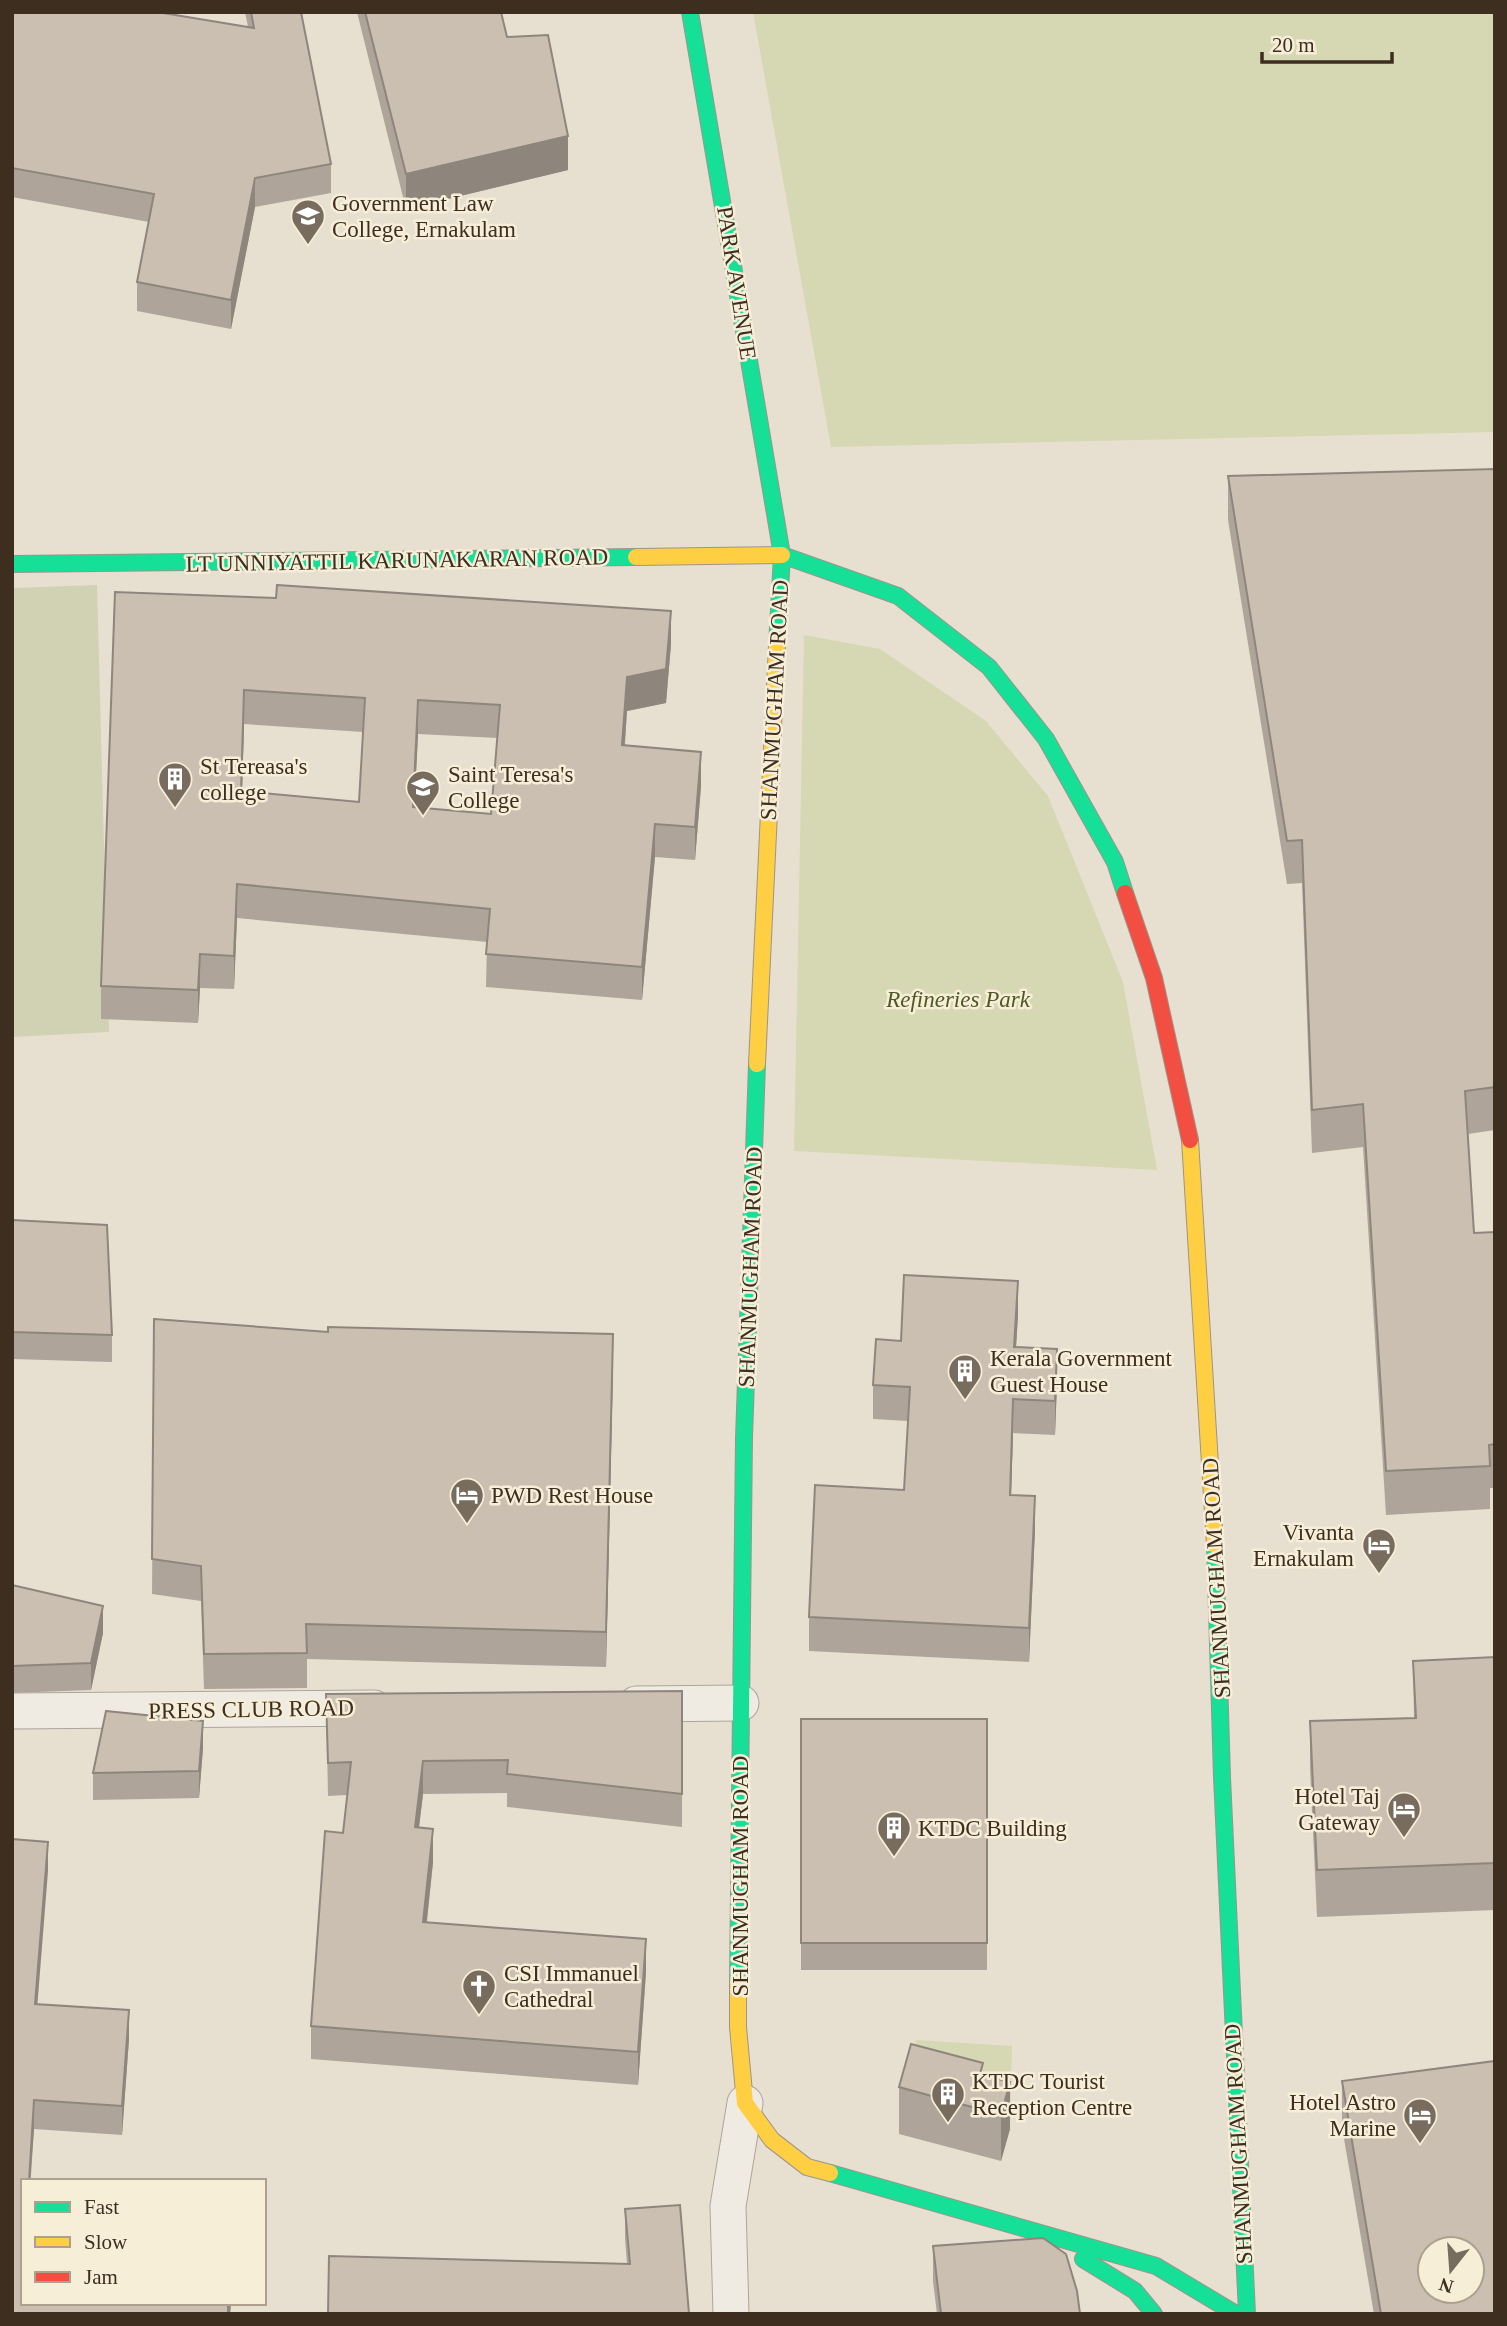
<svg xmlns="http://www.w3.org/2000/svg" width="1507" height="2326" font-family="Georgia,serif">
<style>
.green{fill:#d6d7b3}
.cemetery{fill:#d1d1b3}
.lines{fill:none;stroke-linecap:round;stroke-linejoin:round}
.street-casing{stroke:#ada599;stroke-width:37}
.fast-casing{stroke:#9c958a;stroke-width:18}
.slow-casing{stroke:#9c958a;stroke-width:18}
.jam-casing{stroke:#9c958a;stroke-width:18}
.street{stroke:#efebe3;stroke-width:35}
.fast{stroke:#16e098;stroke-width:16}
.slow{stroke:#ffcf43;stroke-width:16}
.jam{stroke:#f24e42;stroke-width:16}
.wall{fill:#afa499;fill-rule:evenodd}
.shaded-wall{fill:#8e867d}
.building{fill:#cbbfb2;stroke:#8e867d;stroke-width:2;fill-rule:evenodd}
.labels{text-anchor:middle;stroke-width:5;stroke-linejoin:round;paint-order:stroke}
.poi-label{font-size:23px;fill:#3d2e20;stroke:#f7eed8;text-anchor:start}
.street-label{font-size:23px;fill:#3d2e20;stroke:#f7eed8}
.park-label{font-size:23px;font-style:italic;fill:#4d5a26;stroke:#f7eed8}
</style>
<rect width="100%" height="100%" fill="#e7e0d1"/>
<!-- green -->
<path class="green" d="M753 12H1495V432L831 447Z
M804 635 880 649 986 721 1048 796 1123 982 1157 1170 794 1151Z
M916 2040 1012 2046 1010 2129 980 2120 911 2090Z"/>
<!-- cemetery -->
<path class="cemetery" d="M97 585 109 1032 12 1037V588Z"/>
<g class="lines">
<!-- street casing -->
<g class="street-casing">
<path id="street" d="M636 1704 741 1703
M12 1711 374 1708
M731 2314 728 2206 745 2103"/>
</g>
<!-- fast casing -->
<g class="fast-casing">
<path id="fast" d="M690 12 782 555 777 645
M782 555 898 596 989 667 1046 739 1115 862 1125 893
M12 564 636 557
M1215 1545 1222 1777 1247 2314
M738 1983 744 1438 757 1064
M830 2173 1156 2266 1236 2314
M1083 2259 1135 2291 1154 2314"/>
</g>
<!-- slow casing -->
<g class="slow-casing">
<path id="slow" d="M636 557 782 555
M757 1064 777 645
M1190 1140 1215 1545
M738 1983V2027L745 2103 772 2140 807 2167 830 2173"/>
</g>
<!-- jam casing -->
<g class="jam-casing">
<path id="jam" d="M1125 893 1154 978 1190 1140"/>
</g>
<!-- street -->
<use href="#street" class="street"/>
<!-- fast -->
<use href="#fast" class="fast"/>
<!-- slow -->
<use href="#slow" class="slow"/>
<!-- jam -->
<use href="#jam" class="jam"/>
</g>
<!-- wall -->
<path class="wall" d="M12 12 248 27 245 12H301L331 164V193L255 207 231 329 137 311V282L149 222 12 197Z
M357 12H501L507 37 568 170 406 209Z
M1495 469V1130L1468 1134 1474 1233 1495 1232V1488H1490V1509L1386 1515 1363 1147 1312 1153 1302 883 1287 884 1228 520V476Z
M115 592 671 644 666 703 627 711 625 745 701 786 695 860 655 857 642 1000 486 987 487 942 237 918 234 989 200 988 198 1023 101 1019V986ZM244 724 363 732 359 802 242 791ZM418 734 497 738 491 814 414 807Z
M12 1220 112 1335V1362L12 1359Z
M1018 1315 1016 1347 1057 1383 1055 1435 1013 1433 1011 1495 1035 1530 1029 1662 809 1651V1617L904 1490 908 1421 873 1419V1385L901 1341Z
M154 1319 613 1369 606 1667 307 1659V1688L204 1689 201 1601 152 1594Z
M12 1585 103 1633 91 1690 12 1693Z
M1495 1657V1910L1317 1917 1310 1768V1721L1414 1718 1413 1661Z
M682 1691V1827L507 1807V1793L423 1794 419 1827 433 1862 427 1922 646 1972 638 2085 311 2059V2026L343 1833 347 1795 328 1796 326 1694Z
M801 1719H987V1970H801Z
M203 1748 199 1798 93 1800V1773Z
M48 1871 37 2004 129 2039 122 2135 34 2129 23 2303H231L230 2314H12Z
M983 2075 1010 2129 1001 2161 899 2134V2087Z
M1342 2081 1495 2314H1374L1342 2127Z
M625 2209 689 2314 627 2263 625 2239Z
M933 2246 1080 2314H937L933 2281Z"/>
<!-- shaded-wall -->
<path class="shaded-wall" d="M568 136V170L406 209V174Z
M255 178V207L231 329V300Z
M671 611V644L666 703 627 711 622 779V745L627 677Z
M244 690V724L241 825V791Z
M418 700V734L413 841V807Z
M701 752V786L695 860V827Z
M655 824V857L642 1000V967Z
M237 884V918L234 989V956Z
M200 954V988L198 1023V990Z
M1018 1281V1315L1014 1381V1347Z
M613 1334V1369L606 1667V1632Z
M1057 1349V1383L1055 1435V1401Z
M1013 1399V1433L1010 1529V1495Z
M1035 1496V1530L1029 1662V1628Z
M103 1606V1633L91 1690V1663Z
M203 1721V1748L199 1798V1771Z
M423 1761V1794L415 1860V1827Z
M433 1829V1862L423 1955V1922Z
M48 1842V1871L35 2034V2004Z
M646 1939V1972L638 2085V2052Z
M129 2010V2039L122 2135V2106Z
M1010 2082V2129L1001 2161V2115Z
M34 2100V2129L30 2181H29Z
M228 2303H231L230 2314H228Z"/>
<!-- building -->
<path class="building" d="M12 12H157L254 28 251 12H301L331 164 255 178 231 300 137 282 154 194 12 168Z
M365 12H501L507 37 548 35 568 136 406 174Z
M1495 469V1087L1465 1091 1474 1233 1495 1232V1444L1489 1445 1490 1466 1386 1471 1363 1104 1312 1110 1302 840 1287 841 1228 476Z
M277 585 671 611 666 669 627 677 622 745 701 752 695 827 655 824 642 967 486 954 490 909 237 884 234 956 200 954 198 990 101 986 115 592 276 598ZM244 690 365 698 359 802 241 791ZM418 700 500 705 491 814 413 807Z
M12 1220 107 1225 112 1335 12 1332Z
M904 1275 1018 1281 1014 1347 1057 1349 1055 1401 1013 1399 1010 1495 1035 1496 1029 1628 809 1617 815 1485 904 1490 910 1387 873 1385 876 1339 901 1341Z
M154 1319 328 1332V1327L613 1334 606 1632 306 1624 307 1653 204 1654 201 1566 152 1559Z
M12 1585 103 1606 91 1663 12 1666Z
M1495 1657V1863L1317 1870 1310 1721 1416 1718 1413 1661Z
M682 1691V1794L507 1774 508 1760 423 1761 415 1827 433 1829 423 1922 646 1939 638 2052 311 2026 325 1831 343 1833 351 1762 328 1763 326 1694Z
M106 1711 203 1721 199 1771 93 1773Z
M801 1719H987V1943H801Z
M12 1839 48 1842 35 2004 129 2010 122 2106 34 2100 29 2181H23V2303H228V2314H12Z
M911 2044 983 2063 980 2074 1010 2082 1001 2115 899 2087Z
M1495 2061V2314H1381L1342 2081ZM1430 2249H1472V2291H1430Z
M680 2205 689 2314H328L329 2256 630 2264 625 2209Z
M1043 2238 1066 2254 1077 2291 1080 2314H941L933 2246Z"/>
<!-- icons -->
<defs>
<g id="university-pin" transform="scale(1.75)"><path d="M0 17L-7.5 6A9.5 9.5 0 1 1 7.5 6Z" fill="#786c5e" stroke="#f7eed8"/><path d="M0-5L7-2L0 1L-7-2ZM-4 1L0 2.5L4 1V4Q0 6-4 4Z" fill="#fff"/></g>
<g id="building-pin" transform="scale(1.75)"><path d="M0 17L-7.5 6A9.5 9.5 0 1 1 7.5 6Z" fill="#786c5e" stroke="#f7eed8"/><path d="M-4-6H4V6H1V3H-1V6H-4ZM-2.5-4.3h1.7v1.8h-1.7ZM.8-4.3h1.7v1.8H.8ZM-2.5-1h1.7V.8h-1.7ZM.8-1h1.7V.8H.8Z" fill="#fff"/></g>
<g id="hotel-pin" transform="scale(1.75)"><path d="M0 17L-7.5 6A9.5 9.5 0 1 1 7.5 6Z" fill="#786c5e" stroke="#f7eed8"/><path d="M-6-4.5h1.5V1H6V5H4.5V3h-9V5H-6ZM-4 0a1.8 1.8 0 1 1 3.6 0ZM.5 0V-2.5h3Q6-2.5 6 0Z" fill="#fff"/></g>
<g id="church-pin" transform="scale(1.75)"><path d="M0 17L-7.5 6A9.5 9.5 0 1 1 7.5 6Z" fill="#786c5e" stroke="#f7eed8"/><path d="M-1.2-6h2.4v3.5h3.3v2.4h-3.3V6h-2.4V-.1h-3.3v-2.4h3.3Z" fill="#fff"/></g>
</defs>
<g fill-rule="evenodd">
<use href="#university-pin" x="308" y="216"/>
<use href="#building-pin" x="175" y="779"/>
<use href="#university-pin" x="423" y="787"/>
<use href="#building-pin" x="965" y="1371"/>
<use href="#hotel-pin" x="467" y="1495"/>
<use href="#hotel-pin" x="1379" y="1545"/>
<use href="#hotel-pin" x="1404" y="1809"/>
<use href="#building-pin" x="894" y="1828"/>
<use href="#church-pin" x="479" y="1986"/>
<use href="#building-pin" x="948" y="2094"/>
<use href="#hotel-pin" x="1420" y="2115"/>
</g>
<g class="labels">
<!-- poi labels -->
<g class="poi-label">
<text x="332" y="211">Government Law<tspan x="332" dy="26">College, Ernakulam</tspan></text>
<text x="200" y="774">St Tereasa's<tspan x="200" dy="26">college</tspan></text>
<text x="448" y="782">Saint Teresa's<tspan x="448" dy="26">College</tspan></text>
<text x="990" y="1366">Kerala Government<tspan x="990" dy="26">Guest House</tspan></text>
<text x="491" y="1503">PWD Rest House</text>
<text x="1354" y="1540" text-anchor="end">Vivanta<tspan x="1354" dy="26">Ernakulam</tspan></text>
<text x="1380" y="1804" text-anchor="end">Hotel Taj<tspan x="1380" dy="26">Gateway</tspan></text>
<text x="918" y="1836">KTDC Building</text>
<text x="504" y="1981">CSI Immanuel<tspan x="504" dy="26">Cathedral</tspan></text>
<text x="972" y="2089">KTDC Tourist<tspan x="972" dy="26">Reception Centre</tspan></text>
<text x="1396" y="2110" text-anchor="end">Hotel Astro<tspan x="1396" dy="26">Marine</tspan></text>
</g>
<!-- street labels -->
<g class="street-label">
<text transform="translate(737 283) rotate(81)" y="8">PARK AVENUE</text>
<text transform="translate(397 560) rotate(-1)" y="8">LT UNNIYATTIL KARUNAKARAN ROAD</text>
<text transform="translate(774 700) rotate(-87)" y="8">SHANMUGHAM ROAD</text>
<text transform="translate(750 1267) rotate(-88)" y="8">SHANMUGHAM ROAD</text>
<text transform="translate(1216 1578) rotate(-93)" y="8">SHANMUGHAM ROAD</text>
<text transform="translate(251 1709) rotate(-1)" y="8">PRESS CLUB ROAD</text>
<text transform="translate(740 1876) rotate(-90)" y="8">SHANMUGHAM ROAD</text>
<text transform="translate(1238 2144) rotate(-93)" y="8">SHANMUGHAM ROAD</text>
</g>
<!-- park labels -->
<g class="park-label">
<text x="958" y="1007">Refineries Park</text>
</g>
</g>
<!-- border -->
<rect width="1507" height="2326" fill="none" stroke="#3d2e20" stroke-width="28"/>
<!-- legend -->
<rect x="21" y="2179" width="245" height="126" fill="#f7eed8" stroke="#ada18e" stroke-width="2"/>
<rect x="35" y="2202" width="35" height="10" fill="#16e098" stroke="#ada18e" stroke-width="2"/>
<text x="84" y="2214" font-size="21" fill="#3d2e20">Fast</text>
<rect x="35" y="2237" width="35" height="10" fill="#ffcf43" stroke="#ada18e" stroke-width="2"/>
<text x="84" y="2249" font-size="21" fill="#3d2e20">Slow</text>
<rect x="35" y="2272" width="35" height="10" fill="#f24e42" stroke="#ada18e" stroke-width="2"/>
<text x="84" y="2284" font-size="21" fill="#3d2e20">Jam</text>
<!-- north arrow -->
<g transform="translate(1451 2270) rotate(197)"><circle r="33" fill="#f7eed8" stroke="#ada18e" stroke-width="2"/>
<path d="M0-5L12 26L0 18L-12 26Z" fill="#786c5e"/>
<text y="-10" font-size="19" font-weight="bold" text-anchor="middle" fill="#3d2e20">N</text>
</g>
<!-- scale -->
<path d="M1262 52v10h130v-10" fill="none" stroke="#3d2e20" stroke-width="3.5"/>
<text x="1272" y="52" font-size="21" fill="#3d2e20" stroke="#f7eed8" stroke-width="5" paint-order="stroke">20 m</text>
</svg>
